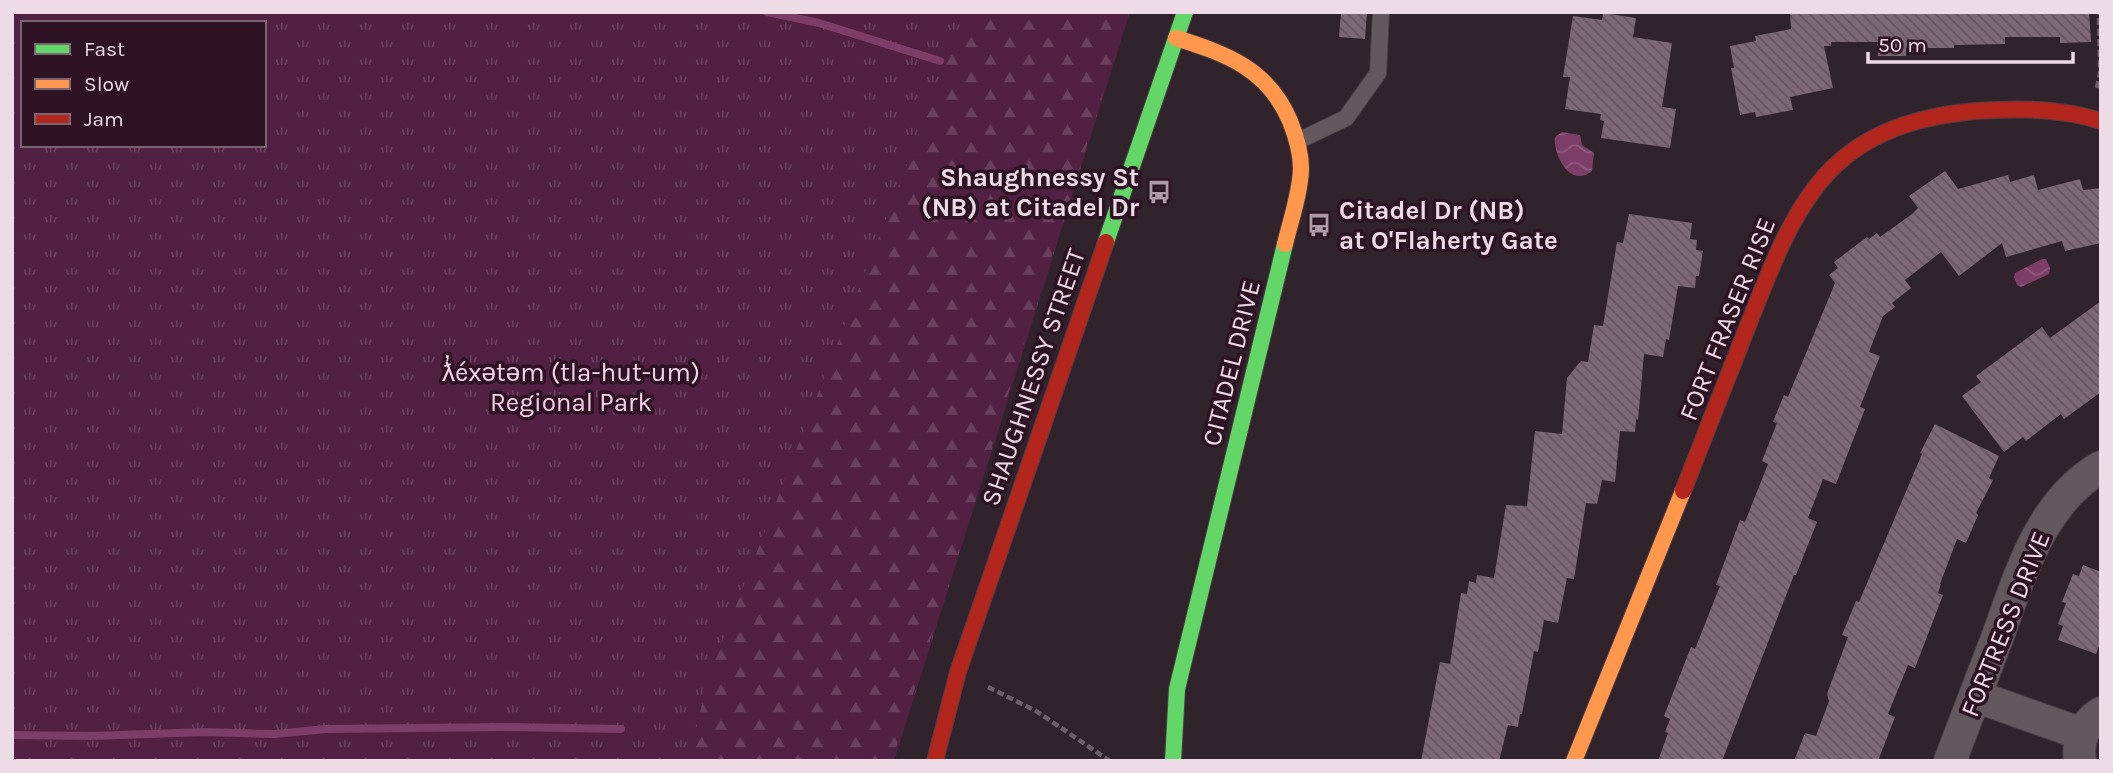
<svg xmlns="http://www.w3.org/2000/svg" width="2113" height="773" font-family="Karla,sans-serif">
<style>
.grass{fill:url(#grass-tufts);fill-rule:evenodd}
.forest{fill:url(#forest-firs)}
.water{fill:url(#water-waves)}
.lines{fill:none;stroke-linecap:round;stroke-linejoin:round}
.stream{stroke:#7c3e68;stroke-width:8}
.building{fill:url(#building-back-hatch)}
.lane-casing{stroke:#4b3e46;stroke-width:18}
.street-casing{stroke:#4b3e46;stroke-width:34}
.fast-casing{stroke:#4b3e46;stroke-width:18}
.slow-casing{stroke:#4b3e46;stroke-width:18}
.jam-casing{stroke:#4b3e46;stroke-width:18}
.path{stroke:#6b6067;stroke-width:4.5;stroke-dasharray:7 3.5;stroke-linecap:butt}
.lane{stroke:#63585e;stroke-width:16}
.street{stroke:#63585e;stroke-width:32}
.fast{stroke:#63d668;stroke-width:16}
.slow{stroke:#ff974d;stroke-width:16}
.jam{stroke:#b3261e;stroke-width:16}
.labels{text-anchor:middle;stroke-width:7;stroke-linejoin:round;paint-order:stroke}
.poi-label{font-size:26px;font-weight:bold;fill:#eddbe6;stroke:#2d1324;text-anchor:end}
.street-label{font-size:26px;fill:#eddbe6;stroke:#2d1324}
.park-label{font-size:26px;fill:#f8d0e9;stroke:#2d1324}
</style>
<defs>
<pattern id="grass-tufts" width="24" height="20" patternUnits="userSpaceOnUse" patternTransform="scale(1.75)"><rect width="24" height="20" fill="#522043"/><path d="M3 7l-1-3M5 7V3M7 7l1-3M15 17l-1-3M17 17v-4M19 17l1-3" fill="none" stroke="#6b405e"/></pattern>
<pattern id="forest-firs" width="22" height="20" patternUnits="userSpaceOnUse" patternTransform="scale(1.75)"><rect width="22" height="20" fill="#522043"/><path d="M5 1l3.5 6h-7zM16 11l3.5 6h-7z" fill="#6b405e"/></pattern>
<pattern id="water-waves" width="16" height="10" patternUnits="userSpaceOnUse" patternTransform="scale(1.75)"><rect width="16" height="10" fill="#7c3e68"/><path d="M0 5q4-4 8 0t8 0" fill="none" stroke="#8f597e"/></pattern>
<pattern id="building-back-hatch" width="6" height="6" patternUnits="userSpaceOnUse" patternTransform="scale(1.75)"><rect width="6" height="6" fill="#7d6976"/><path d="M-1 5l2 2M0 0l6 6M5-1l2 2" fill="none" stroke="#62565e"/></pattern>
</defs>
<rect width="100%" height="100%" fill="#31232c"/>
<!-- grass -->
<path class="grass" d="M12 12H1130L894 761H12ZM23 23H264V145H23Z"/>
<!-- forest -->
<path class="forest" d="M966 12H1129L892 761H689L708 678Z"/>
<!-- water -->
<path class="water" d="M1562 132 1580 135 1582 145 1594 153 1592 171C1570 189 1553 155 1555 137Z
M2042 259H2046L2050 268 2049 274 2021 287 2017 285 2014 277 2015 273Z"/>
<g class="lines">
<!-- stream -->
<path class="stream" d="M767 12 819 23 940 61
M12 735 92 736 204 732 275 734 326 729 506 727 621 729"/>
</g>
<!-- building -->
<path class="building" d="M1341 12H1367L1365 39 1339 37Z
M1790 12H2089L2091 42 2060 43V37H2005V44L1954 45V48H1906V56H1878L1877 42H1831V46H1824L1833 88 1790 97 1793 110 1756 117 1755 112 1740 115 1731 68H1734L1730 46 1756 41 1755 36 1791 29Z
M1603 13 1636 18 1633 37 1672 43 1662 107 1676 109 1670 148 1601 138 1604 121 1600 120 1601 114 1565 109 1570 77H1563L1573 16 1602 20Z
M1945 171 1958 189 2008 175 2010 182 2034 175 2038 190 2080 179 2083 190 2101 188V243L2065 251 2062 241 2006 257 2002 243 1959 276 1941 252 1905 280 1911 288 1892 303 1895 307 1883 316 1869 352 1880 356 1860 407 1865 409 1836 484 1823 479 1808 518 1817 522 1796 575H1794L1722 761H1658L1668 733 1665 732 1670 719 1664 716 1691 647 1695 649 1720 586 1716 585 1740 520 1745 522 1768 464 1762 461 1777 423 1773 422 1784 395 1788 397 1835 283 1829 275 1838 268 1834 262 1867 237 1869 239 1877 233 1880 237 1912 214 1918 208 1909 196Z
M1629 214 1692 223 1690 239 1697 240 1696 250 1703 251 1699 276H1696L1695 288 1678 286 1669 340 1666 339 1663 357 1644 354 1638 420 1636 419 1635 432 1620 431 1615 482 1602 480 1597 504 1586 503 1574 579 1567 578 1558 623 1544 620 1538 652 1534 651 1522 714H1520L1518 727 1508 725 1499 761H1421L1440 662 1450 664 1461 593 1467 594 1469 581 1476 583 1477 575 1494 578 1506 505 1527 506 1535 431 1562 434 1567 378 1581 361 1588 362 1594 325 1603 326 1617 242 1623 243Z
M2101 301V392L2064 419 2061 414 2026 441 2023 437 2004 452 1962 396 1981 382 1976 376 2042 327 2050 338Z
M1935 424 1999 456 1989 478 1993 480 1976 513 1978 515 1966 543 1957 539 1940 584H1941L1938 593 1943 595 1915 668 1908 665 1888 714 1895 717 1878 761H1794L1805 733 1816 736 1829 701 1827 694 1848 637 1842 635 1856 601 1859 602 1922 454 1920 453Z
M2083 565 2101 572V641L2096 654 2058 640 2063 626 2058 624 2066 603 2062 602 2073 574 2079 576Z"/>
<g class="lines">
<!-- lane casing -->
<g class="lane-casing">
<path id="lane" d="M1298 141 1346 118 1378 73 1381 12"/>
</g>
<!-- street casing -->
<g class="street-casing">
<path id="street" d="M1975 696 2082 734
M1950 761C1965 721 1981 681 1996 641 2019 579 2039 503 2101 467
M2080 761C2077 740 2083 725 2101 713"/>
</g>
<!-- fast casing -->
<g class="fast-casing">
<path id="fast" d="M1106 242 1185 12
M1173 761 1177 689 1285 244"/>
</g>
<!-- slow casing -->
<g class="slow-casing">
<path id="slow" d="M1176 38C1227 54 1268 69 1290 121 1296 136 1301 153 1301 169 1300 194 1291 219 1285 244
M1574 761 1683 491"/>
</g>
<!-- jam casing -->
<g class="jam-casing">
<path id="jam" d="M1683 491C1705 435 1727 379 1749 323 1797 200 1828 125 1975 111 2017 108 2060 108 2101 121
M935 761 958 672 1106 242"/>
</g>
<!-- path -->
<path class="path" d="M2097 88 2100 73 2099 12
M988 687 1036 711 1110 761"/>
<!-- lane -->
<use href="#lane" class="lane"/>
<!-- street -->
<use href="#street" class="street"/>
<!-- fast -->
<use href="#fast" class="fast"/>
<!-- slow -->
<use href="#slow" class="slow"/>
<!-- jam -->
<use href="#jam" class="jam"/>
</g>
<!-- icons -->
<defs>
<g id="bus-bare" transform="scale(1.89)"><path d="M-5-6H5V4H4V6H2V4H-2V6H-4V4H-5ZM-3.5-4V0h7V-4ZM-3.5 1.2v1.5H-2V1.2ZM2 1.2v1.5H3.5V1.2Z" fill="#ab9ba5" stroke="#2d1324" stroke-width="2.5" paint-order="stroke"/></g>
</defs>
<g fill-rule="evenodd">
<use href="#bus-bare" x="1159" y="192"/>
<use href="#bus-bare" x="1319" y="225"/>
</g>
<g class="labels">
<!-- poi labels -->
<g class="poi-label">
<text x="1139" y="186">Shaughnessy St<tspan x="1139" dy="30">(NB) at Citadel Dr</tspan></text>
<text x="1339" y="219" text-anchor="start">Citadel Dr (NB)<tspan x="1339" dy="30">at O'Flaherty Gate</tspan></text>
</g>
<!-- street labels -->
<g class="street-label">
<text transform="translate(1727 319) rotate(-68)" y="9">FORT FRASER RISE</text>
<text transform="translate(1231 363) rotate(-76)" y="9">CITADEL DRIVE</text>
<text transform="translate(1033 377) rotate(-71)" y="9">SHAUGHNESSY STREET</text>
<text transform="translate(2005 624) rotate(-68)" y="9">FORTRESS DRIVE</text>
</g>
<!-- park labels -->
<g class="park-label">
<text x="571" y="381">ƛ̓éxətəm (tla-hut-um)<tspan x="571" dy="30">Regional Park</tspan></text>
</g>
</g>
<!-- border -->
<rect width="2113" height="773" fill="none" stroke="#eddbe6" stroke-width="28"/>
<!-- legend -->
<rect x="21" y="21" width="245" height="126" fill="#2d1324" stroke="#7a6372" stroke-width="2"/>
<rect x="35" y="44" width="35" height="10" fill="#63d668" stroke="#7a6372" stroke-width="2"/>
<text x="84" y="56" font-size="21" fill="#eddbe6">Fast</text>
<rect x="35" y="79" width="35" height="10" fill="#ff974d" stroke="#7a6372" stroke-width="2"/>
<text x="84" y="91" font-size="21" fill="#eddbe6">Slow</text>
<rect x="35" y="114" width="35" height="10" fill="#b3261e" stroke="#7a6372" stroke-width="2"/>
<text x="84" y="126" font-size="21" fill="#eddbe6">Jam</text>
<!-- scale -->
<path d="M1868 52v10h205v-10" fill="none" stroke="#eddbe6" stroke-width="3.5"/>
<text x="1878" y="52" font-size="21" fill="#eddbe6" stroke="#2d1324" stroke-width="5" paint-order="stroke">50 m</text>
</svg>
